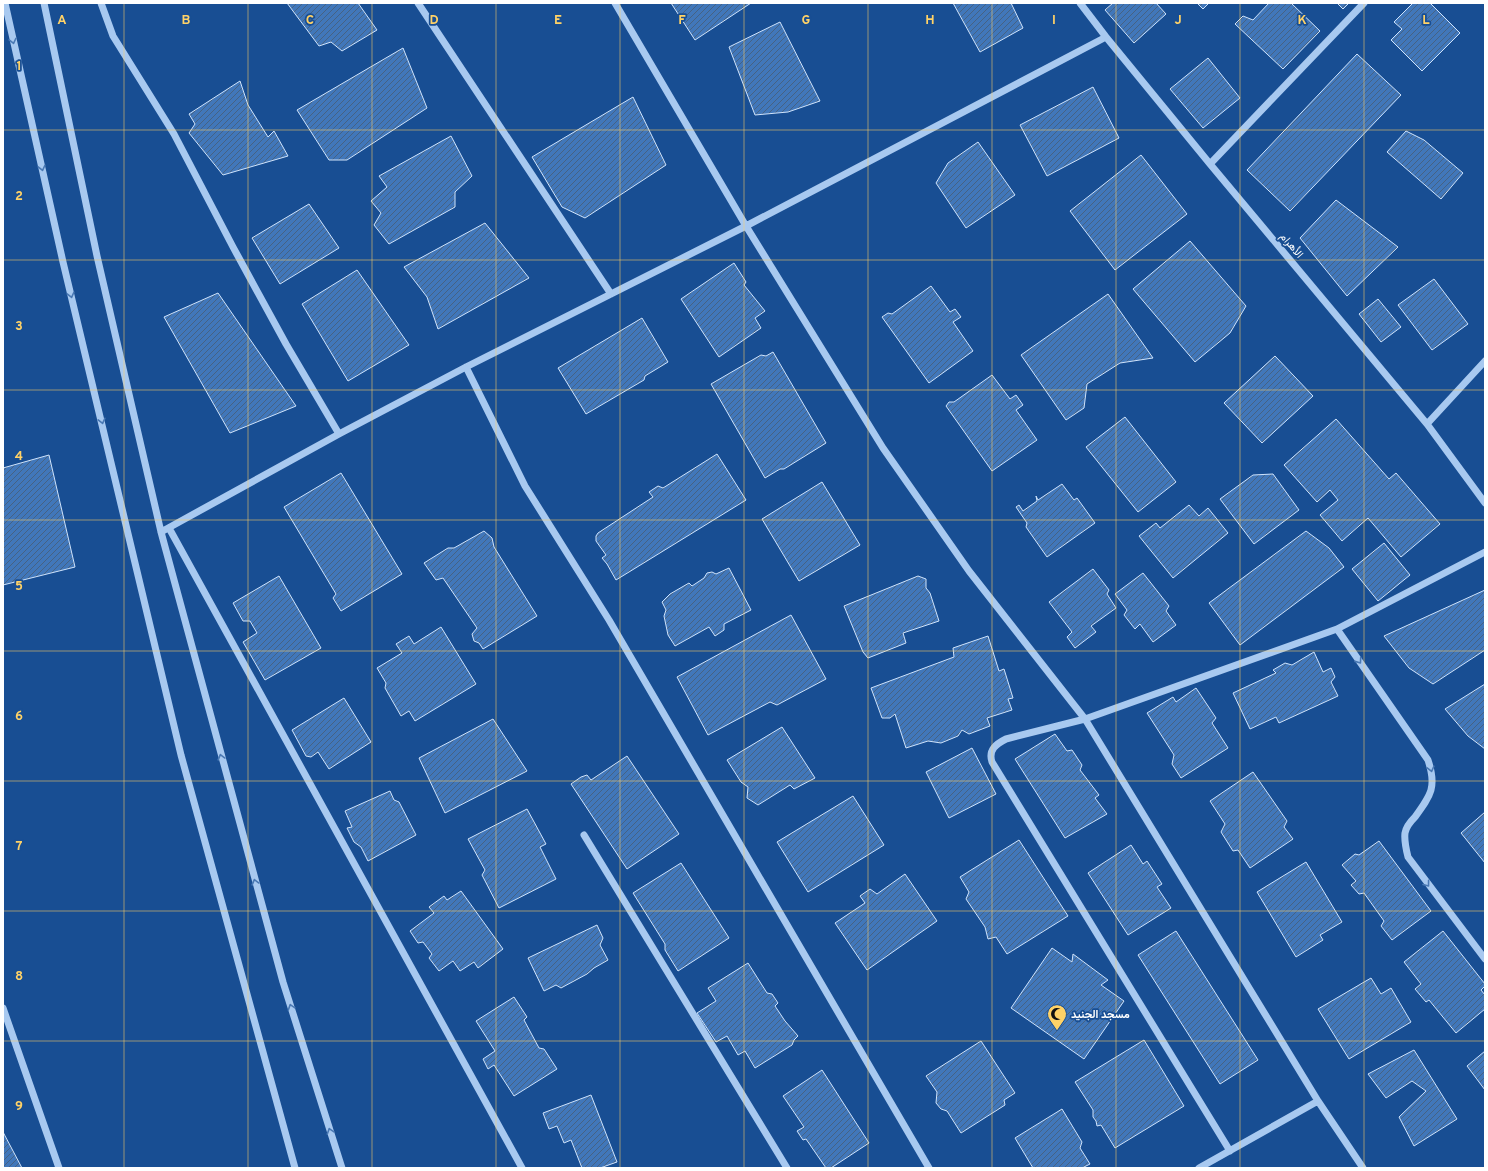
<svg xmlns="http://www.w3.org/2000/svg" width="1488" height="1171" font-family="Overpass,Vazirmatn,sans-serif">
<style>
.building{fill:url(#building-hatch);stroke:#cfe3fb}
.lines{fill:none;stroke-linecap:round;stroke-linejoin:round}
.minor{stroke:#a8c9f0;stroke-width:7}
.oneway{stroke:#4a79b4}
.grid{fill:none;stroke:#ffd267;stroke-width:1;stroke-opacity:0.55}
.labels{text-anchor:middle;stroke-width:3.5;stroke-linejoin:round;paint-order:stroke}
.street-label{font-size:11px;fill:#fff;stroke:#184e93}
.poi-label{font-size:11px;font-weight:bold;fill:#fff;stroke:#184e93;text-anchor:start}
.grid-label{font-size:13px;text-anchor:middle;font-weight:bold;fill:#ffd267;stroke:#184e93;stroke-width:3.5;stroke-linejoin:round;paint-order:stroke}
</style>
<defs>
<pattern id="building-hatch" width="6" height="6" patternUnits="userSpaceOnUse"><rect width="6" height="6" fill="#4177ba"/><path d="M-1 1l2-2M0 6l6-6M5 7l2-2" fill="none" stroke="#466283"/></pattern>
</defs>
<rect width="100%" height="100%" fill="#184e93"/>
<!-- building -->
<path class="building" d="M287 3H358L377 30 342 51 331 42 319 46Z
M671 3H751L695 40Z
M953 3H1011L1023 28 980 52Z
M1113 3H1156L1166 14 1134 43 1105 10Z
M1197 3H1209L1203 9Z
M1269 3H1291L1320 31 1283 69 1235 24 1243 16 1253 20Z
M1337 3H1349L1343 9Z
M1413 3H1430L1460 33 1422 71 1391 40 1402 29 1394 22Z
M780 22 820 101 788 112 755 115 729 47Z
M403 48 427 108 347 160H329L297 110Z
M1357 54 1401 95 1290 211 1247 170Z
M1208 58 1240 98 1203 128 1170 89Z
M240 81 248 105 268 137 274 131 288 156 223 175 189 133 195 124 189 114Z
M1093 87 1119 138 1047 176 1020 125Z
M633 97 666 165 585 218 562 207 532 157Z
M1406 131 1424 140 1463 173 1441 199 1387 152Z
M451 136 472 176 455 192V207L389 244 374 225 381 213 371 201 387 187 379 176Z
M978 142 1015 195 966 228 936 183 948 163Z
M1141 155 1187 214 1115 270 1070 211Z
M1336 200 1398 247 1347 296 1300 238Z
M309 204 339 248 280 284 252 238Z
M485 223 529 278 438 329 427 297 404 267Z
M1190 241 1246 306 1230 333 1195 362 1133 289Z
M734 263 746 282 744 285 765 311 755 318 761 328 719 357 681 299Z
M357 270 409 345 348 381 302 304Z
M1434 279 1468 324 1432 350 1398 305Z
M931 286 950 312 955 309 961 317 953 322 973 351 929 383 882 317 888 313 892 314Z
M218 293 296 406 230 433 164 317Z
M1108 294 1153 358 1120 363 1087 384 1084 408 1066 420 1021 355Z
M1378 299 1401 327 1381 342 1359 314Z
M642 318 668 362 645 376 644 380 586 414 558 368Z
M773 352 826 443 784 469H780L765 478 711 384 761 355 766 356Z
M1275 356 1313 396 1262 443 1224 403Z
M992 375 1010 399 1016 395 1023 405 1016 410 1037 440 992 471 946 406 949 402H954Z
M1125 417 1176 482 1138 512 1086 447Z
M1336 419 1389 479 1396 473 1440 524 1401 557 1368 518 1342 541 1320 515 1338 500 1330 490 1317 502 1284 465Z
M717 454 746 500 616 580 607 564 602 558 606 555 596 541V536L598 533 653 497 649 492 658 486 663 488Z
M49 455 75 567 3 585V468Z
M341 473 402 574 341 611 333 598 336 594 284 507Z
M1273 474 1299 510 1254 544 1220 499 1253 475Z
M822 482 860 545 799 581 762 519Z
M1062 484 1074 500 1077 498 1095 523 1047 557 1026 527 1027 523 1016 507 1019 505 1023 511 1037 501 1036 496 1038 500Z
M1189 505 1199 516 1208 508 1228 533 1173 578 1139 536 1156 523 1160 528Z
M484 531 492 538 494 547 537 616 483 649 479 643 474 641 472 634 477 628 443 578 436 580 424 563 448 548H454Z
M1306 531 1329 548 1344 567 1240 645 1209 603Z
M1384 543 1410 575 1378 601 1352 569Z
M729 568 751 610 724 624V630L715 636 709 627 675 646 668 635 664 616 666 610 662 602 670 594 689 583 692 586 704 578 707 573 712 572 716 574Z
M1093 569 1109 590 1107 594 1116 608 1091 626 1096 632 1075 648 1067 637 1072 632 1049 602Z
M1143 573 1169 606 1166 611 1176 625 1153 642 1140 624 1135 629 1124 615 1127 610 1115 594Z
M279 576 321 648 265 680 243 642 257 633 250 621H243L233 603Z
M918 576 926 579V588L930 593 939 621 903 633 906 643 868 658 863 652 844 606Z
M1485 590V650L1433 684 1409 668 1384 636Z
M791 615 826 679 777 705 770 702 708 735 677 677Z
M441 627 476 684 415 721 409 711 401 716 385 688 386 683 377 668 402 653 396 644 409 636 414 644Z
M988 636 999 671 1004 669 1013 698 1008 699 1012 710 987 718 990 726 969 734 962 730 958 736 941 743 928 741 906 748 895 714 890 718H882L871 688 954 657 953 648Z
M1314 652 1323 672 1331 668 1335 677 1331 682 1338 696 1279 723 1276 717 1250 729 1233 693 1276 673 1273 670 1285 663 1292 665Z
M1485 684V749L1468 736 1445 709Z
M1196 688 1216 718 1212 723 1228 748 1181 778 1172 764 1174 755 1147 713 1173 697 1176 702Z
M344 698 371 742 329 769 318 752 311 757 306 756 292 730Z
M493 719 527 771 445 813 419 758Z
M782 727 815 778 794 789 790 785 758 805 747 798 748 787 741 782 727 760Z
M1055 734 1067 751 1072 750 1082 765 1080 770 1099 795 1095 798 1107 814 1065 838 1015 759Z
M972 748 996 794 949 818 926 772Z
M627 756 679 834 627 869 571 784 581 777 587 775 591 780Z
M1253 772 1287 821 1284 827 1293 839 1250 868 1238 850 1233 851 1221 832 1225 824 1210 801Z
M390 791 394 800 399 802 416 835 368 861 361 847 354 842 347 828 352 827 345 811Z
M853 796 884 845 808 892 777 842Z
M527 809 546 844 540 847 556 879 499 908 482 875 485 870 468 839Z
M1485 812V863L1461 833Z
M1019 840 1068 916 1007 954 996 937 988 939 985 927 966 899 969 892 960 877Z
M1379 841 1431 911 1392 940 1381 926 1384 921 1364 893 1359 894 1351 885 1356 881 1342 865 1355 854 1359 855Z
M1131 845 1143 864 1147 861 1162 884 1157 887 1171 908 1128 935 1088 873Z
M1306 862 1342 922 1320 935 1323 940 1296 957 1257 892Z
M681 863 729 938 678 971 665 950V944L633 893Z
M905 874 937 921 867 970 835 923 865 903 860 896 870 889 877 894Z
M461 891 503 949 478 968 474 962 460 971 453 961 439 971 429 958 432 954 423 942 418 943 410 931 434 913 429 907 444 896 447 900Z
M597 925 603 938 600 945 608 960 594 968 587 974 561 988 556 985 544 991 528 958Z
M1176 931 1258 1060 1220 1084 1138 955Z
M1443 931 1485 984V986L1481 990 1485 995V1009L1456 1033 1429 1000 1426 1002 1415 989 1421 984 1404 962Z
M1052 948 1072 962 1073 954 1108 980 1101 985 1124 1001 1084 1059 1011 1008Z
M748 963 767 993 772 994 778 1003 775 1006 785 1021 798 1036 794 1040 792 1045 755 1068 745 1051 738 1055 727 1036 716 1042 697 1013 716 1001 708 988Z
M1371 978 1381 994 1391 988 1411 1022 1349 1059 1318 1009Z
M514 997 527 1017 524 1020 539 1048 544 1049 557 1069 514 1096 494 1065 488 1069 483 1059 495 1051 476 1021Z
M1144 1040 1184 1106 1115 1148 1101 1125 1097 1126 1096 1121 1093 1117V1110L1075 1082Z
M981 1041 1015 1093 1004 1100 1005 1105 961 1133 947 1111 941 1109 936 1103 937 1092 926 1076Z
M1414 1050 1457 1119 1414 1146 1399 1117 1426 1091 1412 1081 1386 1098 1368 1074Z
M1485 1051V1090L1467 1066Z
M822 1070 869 1143 831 1168H826L806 1139 803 1140 797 1131 804 1127 783 1096Z
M591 1095 617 1162 600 1168H582L571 1140 564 1143 557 1126 549 1129 543 1113Z
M1062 1109 1082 1142 1080 1148 1090 1164 1082 1168H1033L1015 1138Z
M3 1132 22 1168H3Z"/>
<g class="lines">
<!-- minor -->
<path class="minor" d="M5 3 63 262 181 755 295 1168
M44 3 97 256 161 532 283 982 342 1168
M101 3 113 36 174 134 233 247 286 344 339 434
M418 3 611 294
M615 3 746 226 883 448 969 571 1085 719 1318 1101 1363 1168
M1080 3 1106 37 1210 164 1427 424 1485 503
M1210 164 1364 3
M466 367 525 486 609 620 929 1168
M1427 424 1485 361
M169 528 522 1168
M161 532 339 434 466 367 746 226 1106 37
M1337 629 1428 760C1437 787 1431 795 1415 817 1411 821 1406 827 1405 833 1404 841 1406 849 1408 857L1485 959
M584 835 787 1168
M3 1008 59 1168
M1230 1151 992 762C988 750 996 744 1006 739L1085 719 1337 629 1485 552
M1199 1168 1318 1101"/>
</g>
<!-- one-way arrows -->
<defs><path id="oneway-chevron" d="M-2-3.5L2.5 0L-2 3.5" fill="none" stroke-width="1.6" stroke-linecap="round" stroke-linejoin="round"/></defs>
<g class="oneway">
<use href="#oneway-chevron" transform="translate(13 41) rotate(77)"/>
<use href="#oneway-chevron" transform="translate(42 168) rotate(77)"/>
<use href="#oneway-chevron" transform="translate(71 295) rotate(76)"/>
<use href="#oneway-chevron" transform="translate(102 421) rotate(76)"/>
<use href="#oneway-chevron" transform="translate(1359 661) rotate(55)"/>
<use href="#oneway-chevron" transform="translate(221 757) rotate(-105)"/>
<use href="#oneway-chevron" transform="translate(1431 769) rotate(76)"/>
<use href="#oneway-chevron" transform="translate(255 882) rotate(-105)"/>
<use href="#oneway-chevron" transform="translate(1427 884) rotate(53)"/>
<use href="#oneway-chevron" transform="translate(291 1007) rotate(-108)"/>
<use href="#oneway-chevron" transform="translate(330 1131) rotate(-108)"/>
</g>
<!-- grid -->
<path class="grid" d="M124 3V1168M248 3V1168M372 3V1168M496 3V1168M620 3V1168M744 3V1168M868 3V1168M992 3V1168M1116 3V1168M1240 3V1168M1364 3V1168M3 130H1485M3 260H1485M3 390H1485M3 520H1485M3 651H1485M3 781H1485M3 911H1485M3 1041H1485"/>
<!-- icons -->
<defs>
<g id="mosque-pin" transform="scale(1)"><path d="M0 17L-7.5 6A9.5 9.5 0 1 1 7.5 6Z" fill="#ffd267" stroke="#184e93"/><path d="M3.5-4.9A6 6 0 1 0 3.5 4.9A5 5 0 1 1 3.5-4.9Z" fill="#111"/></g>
</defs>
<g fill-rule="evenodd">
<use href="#mosque-pin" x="1057" y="1014"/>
</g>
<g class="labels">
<!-- street labels -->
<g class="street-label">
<text transform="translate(1292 245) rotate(50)" y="4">الأهرام</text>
</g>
<!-- poi labels -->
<g class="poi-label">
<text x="1071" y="1018">مسجد الجنيد</text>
</g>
</g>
<g class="grid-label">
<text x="62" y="24">A</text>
<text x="186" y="24">B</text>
<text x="310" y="24">C</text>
<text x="434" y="24">D</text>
<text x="558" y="24">E</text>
<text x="682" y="24">F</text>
<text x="806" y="24">G</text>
<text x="930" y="24">H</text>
<text x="1054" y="24">I</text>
<text x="1178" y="24">J</text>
<text x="1302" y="24">K</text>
<text x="1426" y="24">L</text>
<text x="19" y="70">1</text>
<text x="19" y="200">2</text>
<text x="19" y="330">3</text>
<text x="19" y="460">4</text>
<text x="19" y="590">5</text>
<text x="19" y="720">6</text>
<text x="19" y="850">7</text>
<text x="19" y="980">8</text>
<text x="19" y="1110">9</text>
</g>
<!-- border -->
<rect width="1488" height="1171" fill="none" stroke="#ffffff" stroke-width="8"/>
</svg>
